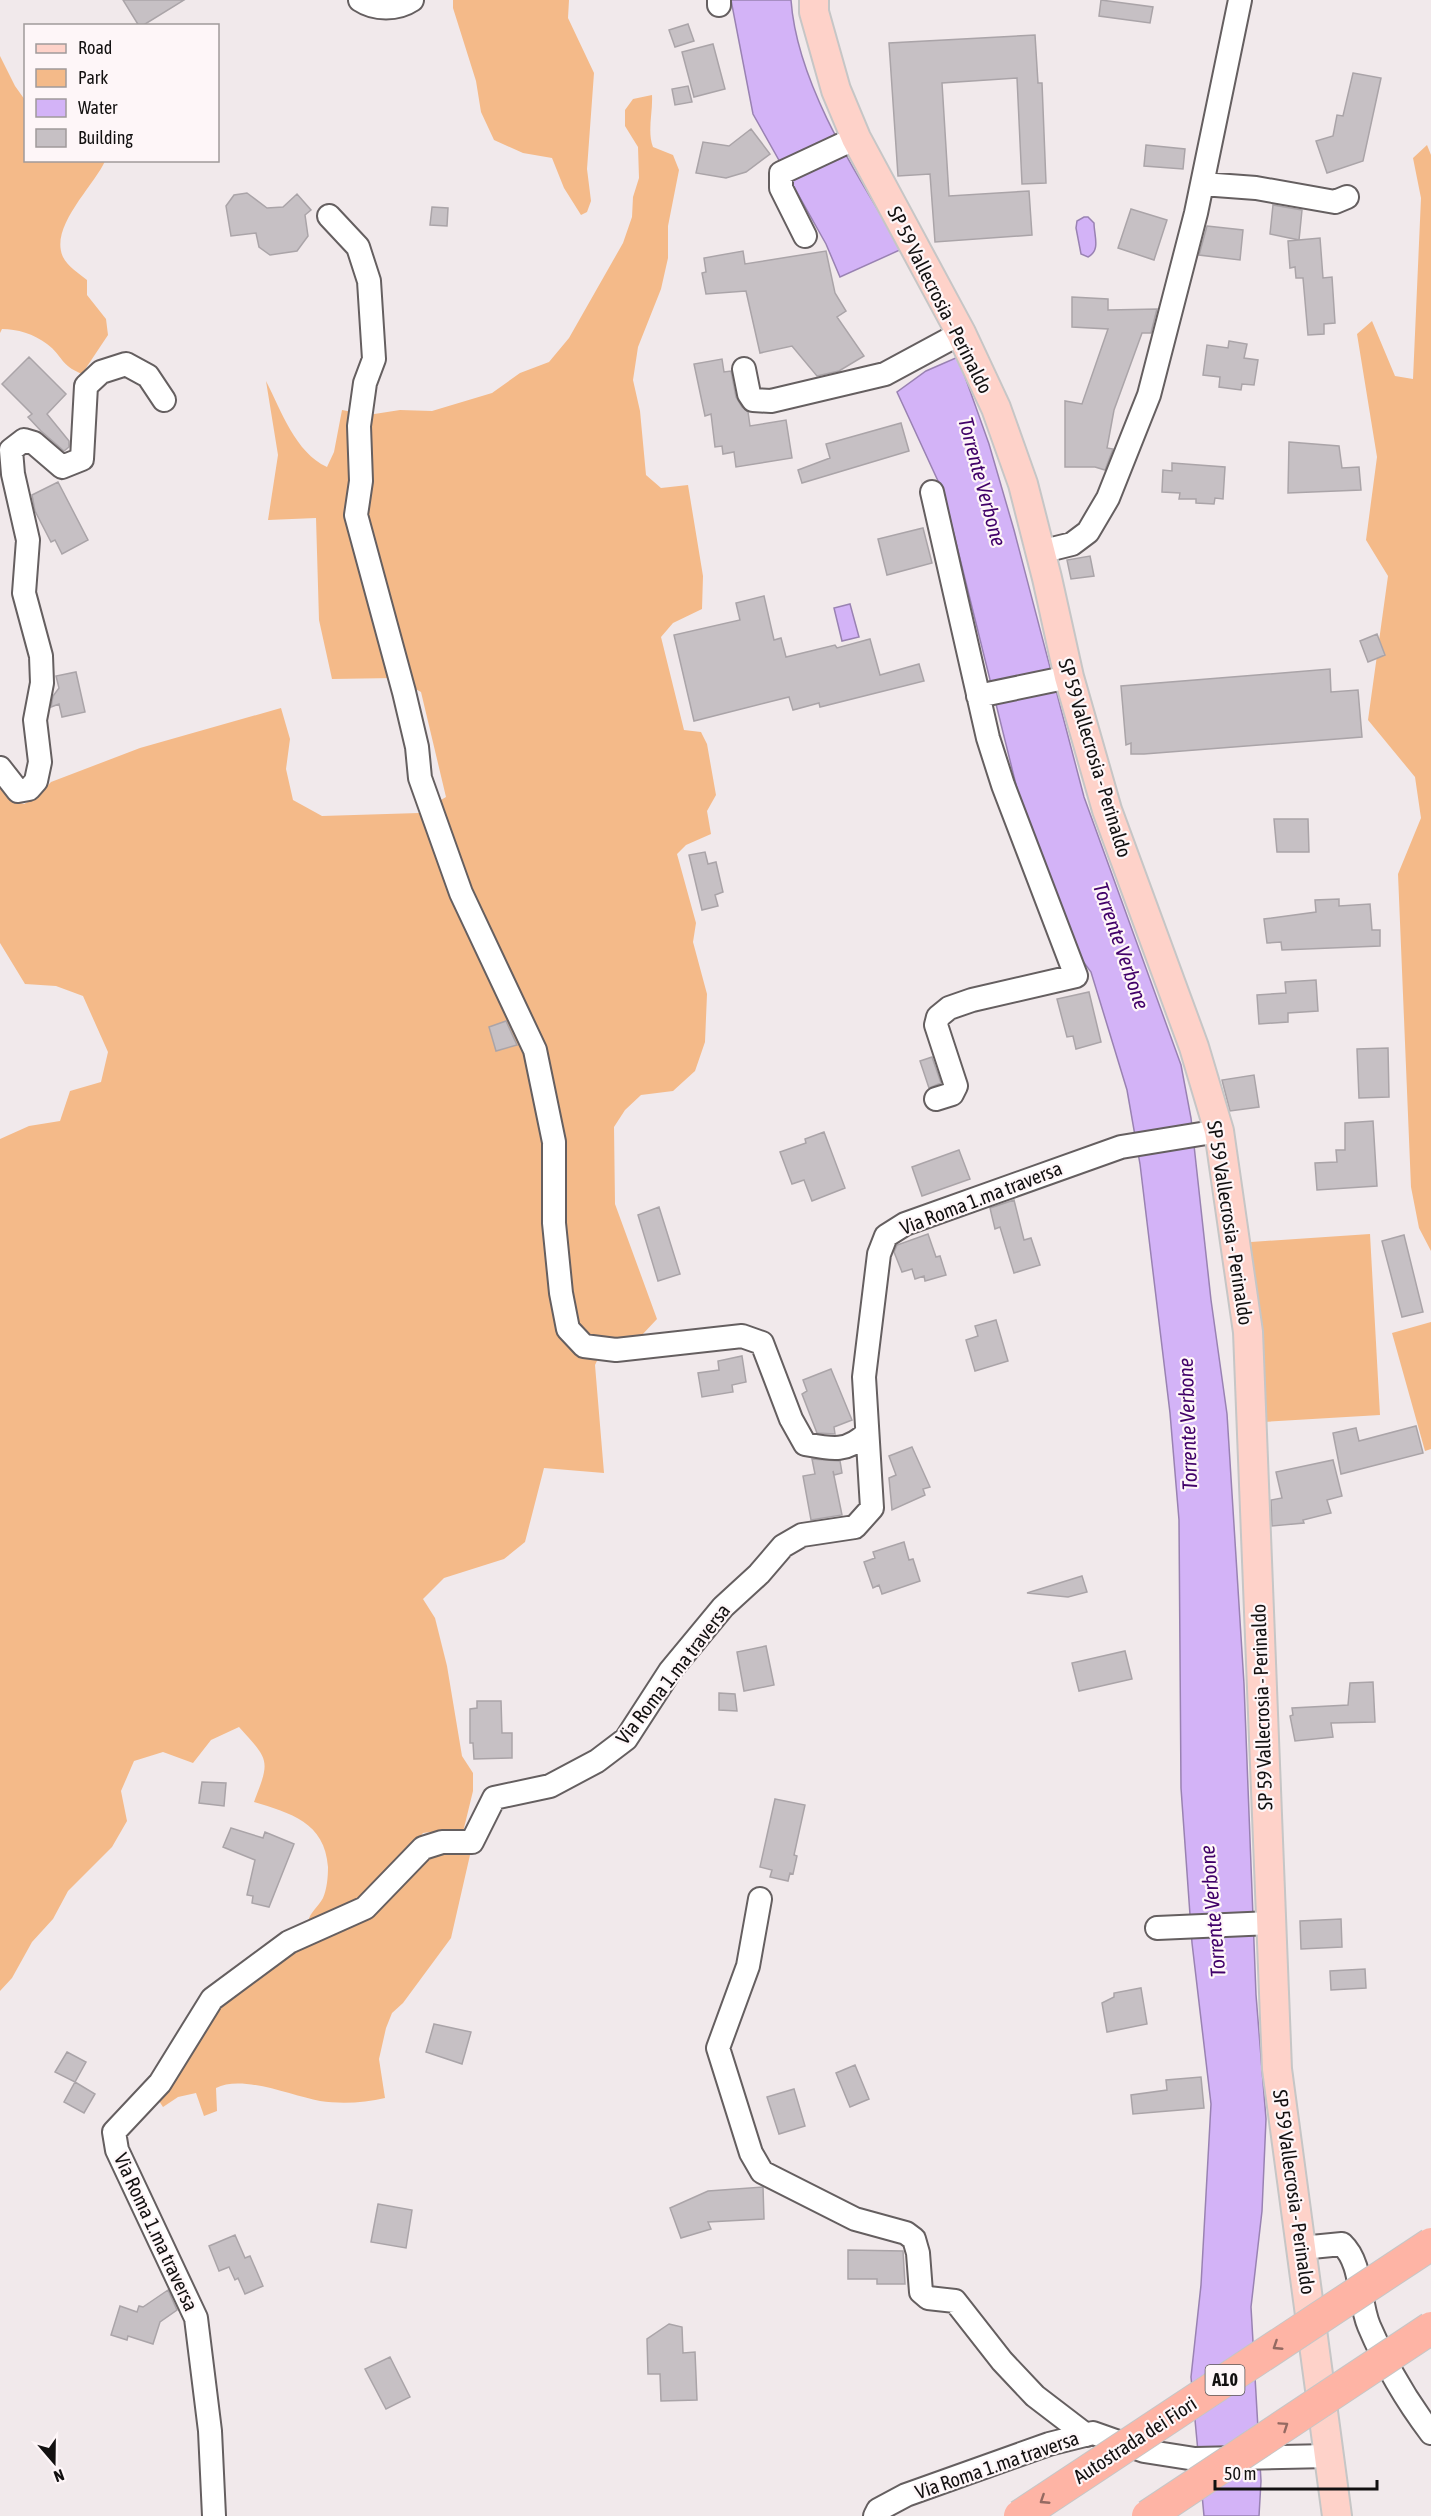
<svg xmlns="http://www.w3.org/2000/svg" width="1431" height="2516" font-family="'Asap Condensed',sans-serif">
<style>
.green{fill:#f4ba89}
.water{fill:#d3b3f7;stroke:#9982b2;stroke-width:1.5}
.building{fill:#c6c0c4;stroke:#aaa4a8;stroke-width:1.5}
.lines{fill:none;stroke-linecap:round;stroke-linejoin:round}
.minor-casing{stroke:#655f60;stroke-width:26}
.major-casing{stroke:#c6c6c6;stroke-width:32}
.minor{stroke:#fff;stroke-width:22}
.major{stroke:#fed2c9;stroke-width:28}
.highway-bridge-casing{stroke:#c6c6c6;stroke-width:34;stroke-linecap:butt}
.highway-bridge{stroke:#feb4a5;stroke-width:32}
.oneway{stroke:#946a62}
.labels{text-anchor:middle;stroke-width:4.5;stroke-linejoin:round;paint-order:stroke}
.shield{fill:#fef6f8;stroke:#595556;stroke-width:1.5}
.shield-label{font-size:18px;font-weight:bold;fill:#121010}
.street-label{font-size:20px;fill:#121010;stroke:#fef6f8}
.water-label{font-size:21px;font-style:italic;fill:#410169;stroke:#fef6f8}
</style>
<rect width="100%" height="100%" fill="#f1e9eb"/>
<!-- green -->
<path class="green" d="M453 0H569L568 18 594 73 587 169 591 201 587 212 581 215 564 188 552 158 523 153 494 140 481 112 476 81 453 8Z
M0 56 15 86 25 100 26 160 105 161C94 186 49 227 63 257 67 266 80 274 87 280V295L106 319 108 335 82 374C60 365 63 356 47 344 34 334 17 329 2 329L0 333Z
M652 95C653 113 647 131 653 147L673 155 679 170 668 226V258L661 289 638 347 633 380 640 411 646 475 661 488 688 485 703 576 702 609 673 623 661 637 684 730 701 732 707 744 716 795 707 811 711 834 686 845 677 854 696 923 693 942 707 994 705 1042 695 1071 673 1091 641 1095 625 1110 614 1127 615 1204 657 1319 641 1336 606 1342 595 1365 604 1473 544 1468 525 1542 504 1559 444 1578 423 1599 435 1618 447 1666 462 1756 473 1773V1791L463 1832 445 1837 430 1832 423 1833 369 1898 308 1922C310 1912 318 1907 323 1898 327 1889 328 1877 328 1867 325 1822 290 1813 254 1802 270 1760 270 1761 239 1727L211 1740 193 1763 163 1752 134 1761 121 1791 127 1821 112 1847 68 1891 53 1919 32 1942 12 1978 0 1991V1139L29 1126 60 1121 70 1091 101 1082 108 1052 83 996 56 986 25 984 0 943V787L8 799 24 804 37 797 51 782 140 748 281 708 290 739 286 769 293 800 322 816 419 813 446 797 421 692 395 678 332 679 319 620 316 518 268 520 278 455 266 381C282 412 295 452 327 467L334 452 342 410 368 415 400 410 432 411 492 393 520 373 549 362 569 338 623 243 632 217 633 197 639 178 638 147 625 126V110L633 99Z
M1427 145 1431 155V1251L1419 1228 1411 1187 1398 874 1421 818 1415 777 1368 720 1388 576 1366 540 1377 457 1357 334 1372 321 1395 376 1413 379 1421 198 1413 158Z
M1370 1234 1380 1415 1263 1422 1251 1242Z
M1431 1322V1449L1425 1451 1392 1333Z
M444 1851 470 1855 451 1938 403 2003 392 2013 386 2028 379 2059 385 2098C365 2103 340 2104 320 2101 292 2096 242 2074 216 2088L217 2111 204 2116 196 2093 178 2097 163 2107 159 2101 207 2022 230 1992 427 1855Z"/>
<!-- water -->
<path class="water" d="M731 0H791C797 85 858 177 902 249L840 277 826 244 753 114Z
M1084 217H1088L1094 223C1094 236 1101 250 1088 257L1081 254 1076 228 1077 221Z
M958 357 989 444 1014 530 1084 797 1181 1065 1191 1118 1211 1300 1227 1414 1244 1684 1256 1995 1266 2119 1262 2211 1251 2307 1261 2481 1259 2516H1204L1191 2377 1201 2285 1211 2104 1192 1943 1181 1788 1179 1520 1170 1413 1140 1164 1127 1090 1091 972 1079 956 1023 813 944 494 897 392 926 371Z
M850 604 859 637 842 641 834 608Z"/>
<!-- building -->
<path class="building" d="M123 0H184L142 26H139Z
M1101 0 1153 7 1150 23 1099 16Z
M688 24 694 41 675 47 669 30Z
M1035 35 1038 83H1042L1046 183 1022 184 1017 78 942 83 949 196 1029 191 1032 235 935 242 930 174 898 176 889 43Z
M713 44 725 89 694 97 682 52Z
M1353 73 1381 78 1363 161 1327 173 1316 141 1333 136 1337 115 1343 116Z
M688 86 692 102 675 105 672 89Z
M751 129 770 154 746 172 726 178 696 173 703 142 729 146Z
M1146 145 1185 149 1183 169 1144 166Z
M247 193 267 208 283 207 297 194 311 210 305 215 308 236 297 251 270 255 259 247 256 233 231 236 226 206 234 195Z
M1273 205 1302 210 1299 240 1270 234Z
M432 207 448 208 447 226 430 225Z
M1131 209 1167 220 1154 260 1118 248Z
M1207 226 1243 230 1240 260 1199 255Z
M1320 238 1323 278 1332 277 1335 323 1324 324V334L1308 335 1303 278H1296L1295 267 1290 268 1288 241Z
M743 251 745 264 826 251 835 293 846 311 837 317 864 356 839 371 817 376 792 346 760 353 746 291 706 294 702 273 706 272 704 258Z
M1072 297 1108 299V310L1157 309 1151 333H1142L1114 410 1107 448 1113 449 1105 470 1095 467H1065V401L1082 404 1108 329 1072 327Z
M1229 341 1247 344 1244 358 1258 360 1254 385 1242 384 1241 390 1219 387 1220 377 1203 375 1207 345 1228 348Z
M29 357 66 394 47 414 69 441V447L64 451 41 431 28 417 32 414 2 384Z
M722 359 724 372 731 371 736 397 742 407 748 412 750 426 786 420 792 458 736 467 734 452 723 454 722 446 715 447 711 414 705 416 694 364Z
M901 423 909 451 802 483 798 470 830 458 826 444Z
M1289 442 1339 446 1342 468 1359 467 1361 490 1288 493Z
M1172 463 1225 467 1223 499 1215 498 1214 504 1196 503V499H1179L1180 493 1162 492 1163 470 1172 471Z
M58 482 88 540 62 554 55 540 51 542 35 511 32 495Z
M923 528 932 563 887 575 878 539Z
M1090 556 1094 576 1071 579 1067 560Z
M764 596 774 640 781 638 786 657 835 645 837 648 870 639 880 675 919 664 924 681 820 707 819 703 793 710 789 697 694 721 674 635 740 620 736 603Z
M1377 634 1385 655 1368 662 1360 641Z
M1330 669 1331 692 1358 690 1362 737 1144 754H1131V743L1126 745 1121 686Z
M76 672 85 712 62 717 59 704 51 707 53 696 59 688 56 676Z
M1274 819H1308L1309 852H1277Z
M705 852 708 864 716 862 723 892 715 895 718 906 702 910 689 855Z
M1339 899V906L1370 904 1372 930H1380V946L1282 950 1281 942 1267 943 1264 919 1316 912 1315 900Z
M1316 980 1318 1011 1288 1013V1022L1259 1024 1257 995 1286 993 1285 982Z
M1089 992 1101 1042 1076 1049 1073 1036 1067 1037 1057 999Z
M506 1021 517 1045 496 1051 489 1027Z
M1388 1048 1389 1097 1359 1098 1357 1049Z
M932 1057 941 1083 929 1088 920 1061Z
M1254 1075 1259 1107 1230 1111 1222 1080Z
M1373 1121 1377 1186 1317 1190 1315 1163 1337 1162 1336 1150H1345V1123Z
M824 1132 845 1188 812 1201 804 1180 792 1184 780 1152 806 1143 805 1139Z
M959 1150 970 1179 922 1196 912 1167Z
M1014 1200 1024 1240 1031 1238 1040 1265 1014 1273 1000 1227 995 1229 990 1208Z
M659 1207 680 1274 658 1281 638 1215Z
M928 1234 936 1257 940 1256 946 1275 925 1281 924 1276 915 1279 912 1269 902 1272 894 1252 897 1245Z
M1404 1235 1423 1312 1402 1317 1382 1241Z
M996 1320 1008 1361 975 1371 966 1340 978 1336 975 1326Z
M742 1356 746 1382 732 1385 733 1392 702 1397 698 1373 719 1370 718 1361Z
M831 1369 852 1420 834 1427 835 1434 817 1433 802 1394 807 1391 803 1380Z
M1416 1426 1423 1453 1341 1474 1333 1433 1356 1428 1359 1441Z
M912 1447 930 1487 923 1489 925 1495 892 1510 889 1478 896 1475 889 1456Z
M812 1459 840 1461 842 1473 834 1475 833 1471 842 1515 811 1520 803 1476 815 1474Z
M1333 1460 1342 1496 1327 1500 1331 1513 1303 1520 1304 1523 1272 1526 1271 1500 1282 1498 1276 1472Z
M904 1542 909 1560 913 1559 920 1581 882 1594 879 1585 873 1588 864 1562 875 1558 873 1552Z
M1082 1576 1087 1592 1068 1597 1027 1593Z
M766 1646 774 1685 744 1691 737 1652Z
M1125 1651 1132 1679 1079 1691 1072 1663Z
M1373 1682 1375 1722 1331 1723 1333 1737 1295 1741 1290 1716 1293 1715 1292 1708 1348 1705 1350 1683Z
M719 1693 735 1694 737 1711 719 1710Z
M477 1701H501L502 1733H512V1758L474 1759 473 1743H470V1709L477 1708Z
M202 1782 226 1783 224 1806 199 1803Z
M775 1799 805 1805 794 1855 797 1856 793 1874 790 1873 788 1881 770 1877 772 1870 760 1867Z
M231 1828 263 1838 265 1832 294 1844 269 1907 252 1903 253 1896 247 1895 255 1860 223 1847Z
M1341 1919 1342 1947 1301 1949 1300 1921Z
M1365 1969 1366 1988 1331 1990 1330 1971Z
M1141 1988 1147 2024 1107 2032 1102 2003 1114 1997V1993Z
M434 2024 471 2032 462 2064 426 2052Z
M67 2052 86 2062 75 2082 55 2072Z
M855 2065 869 2099 850 2107 836 2073Z
M1201 2077 1204 2108 1133 2114 1131 2095 1167 2090 1166 2080Z
M75 2082 95 2094 84 2113 64 2102Z
M794 2089 805 2126 779 2134 767 2097Z
M763 2187 764 2219 708 2222 711 2229 681 2238 670 2208 708 2191Z
M378 2204 412 2210 406 2248 371 2242Z
M235 2235 245 2258 250 2256 263 2286 245 2294 238 2278 235 2280 229 2267 219 2271 209 2246Z
M848 2250 903 2251 905 2284H877V2279H848Z
M168 2290 177 2310 160 2322 153 2344 128 2336 127 2340 111 2335 120 2306 137 2312 139 2306 143 2307Z
M669 2324 682 2327 683 2353 695 2352 697 2400 661 2401 660 2374H648L647 2339Z
M390 2357 410 2397 386 2409 365 2369Z"/>
<g class="lines">
<!-- minor casing -->
<g class="minor-casing">
<path id="minor" d="M360 0C375 10 397 10 412 0
M719 0V5
M1202 184 1256 188 1335 202 1347 197
M329 216 358 247 369 281 374 359 365 383 359 426 361 481 356 515 404 692 417 747 420 778 461 893 535 1050 554 1142V1223L561 1293 568 1329 584 1346 616 1350 742 1336 762 1343 791 1419 805 1444C831 1449 847 1453 867 1433
M805 236 781 188V173L856 138
M744 369 749 394 753 400 771 401 885 374 961 333
M932 492 988 738 1003 785 1076 976 972 1000 949 1008 938 1017 936 1025 956 1086 952 1094 936 1099
M1040 552 1072 544 1088 532 1108 498 1149 395 1196 213 1240 0
M978 696 1069 677
M0 768 18 791 29 789 36 781 40 762 35 720 42 683 41 656 24 593 28 540 13 474 11 450 24 440 34 443 62 467 82 459 86 386 101 372 126 364 148 376 164 400
M760 1899 748 1966 718 2048 751 2153 762 2172 855 2219 906 2233 914 2239 918 2253 921 2292 928 2298 955 2301 1002 2361 1035 2396 1086 2435
M1157 1928 1271 1923
M1301 2248 1342 2244C1363 2264 1358 2300 1369 2326 1385 2364 1406 2400 1431 2433
M214 2516 210 2431 196 2318 117 2150 114 2132 160 2083 212 1999 289 1942 365 1908 423 1848 442 1842H472L494 1798 550 1786 597 1761 626 1739 670 1671 723 1607 759 1574 783 1546 802 1535 855 1527 872 1508 864 1377 879 1254 886 1236 905 1224 1121 1147 1219 1131
M875 2516 878 2510 906 2495 1049 2444 1093 2433 1144 2451 1195 2459 1329 2456"/>
</g>
<!-- major casing -->
<g class="major-casing">
<path id="major" d="M814 0V12L836 90 856 138 961 333 996 408 1023 484 1047 578 1069 677 1107 810 1194 1047 1219 1131 1248 1332 1277 2069 1337 2516"/>
</g>
<!-- minor -->
<use href="#minor" class="minor"/>
<!-- major -->
<use href="#major" class="major"/>
<!-- highway-bridge casing -->
<g class="highway-bridge-casing">
<path id="highway-bridge" d="M1020 2516 1431 2244
M1148 2516 1431 2328"/>
</g>
<!-- highway-bridge -->
<use href="#highway-bridge" class="highway-bridge"/>
</g>
<!-- one-way arrows -->
<defs><path id="oneway-chevron" d="M-2-3.5L2.5 0L-2 3.5" fill="none" stroke-width="1.6" stroke-linecap="round" stroke-linejoin="round" transform="scale(1.5)"/></defs>
<g class="oneway">
<use href="#oneway-chevron" transform="translate(1277 2346) rotate(147)"/>
<use href="#oneway-chevron" transform="translate(1284 2426) rotate(-34)"/>
<use href="#oneway-chevron" transform="translate(1044 2500) rotate(147)"/>
</g>
<g class="labels">
<!-- shield labels -->
<rect class="shield" x="1205.5" y="2365" width="39" height="30" rx="4.5"/>
<g class="shield-label">
<text x="1225" y="2386">A10</text>
</g>
<!-- street labels -->
<g class="street-label">
<text transform="translate(940 300) rotate(63)" y="7">SP 59 Vallecrosia - Perinaldo</text>
<text transform="translate(1095 758) rotate(73)" y="7">SP 59 Vallecrosia - Perinaldo</text>
<text transform="translate(981 1198) rotate(-21)" y="7">Via Roma 1.ma traversa</text>
<text transform="translate(1230 1223) rotate(81)" y="7">SP 59 Vallecrosia - Perinaldo</text>
<text transform="translate(673 1674) rotate(-52)" y="7">Via Roma 1.ma traversa</text>
<text transform="translate(1262 1707) rotate(-92)" y="7">SP 59 Vallecrosia - Perinaldo</text>
<text transform="translate(1294 2192) rotate(82)" y="7">SP 59 Vallecrosia - Perinaldo</text>
<text transform="translate(156 2232) rotate(65)" y="7">Via Roma 1.ma traversa</text>
<text transform="translate(1135 2440) rotate(-33)" y="7">Autostrada dei Fiori</text>
<text transform="translate(997 2465) rotate(-19)" y="7">Via Roma 1.ma traversa</text>
</g>
<!-- water labels -->
<g class="water-label">
<text transform="translate(982 482) rotate(75)" y="7">Torrente Verbone</text>
<text transform="translate(1121 946) rotate(71)" y="7">Torrente Verbone</text>
<text transform="translate(1188 1424) rotate(-92)" y="7">Torrente Verbone</text>
<text transform="translate(1213 1911) rotate(-95)" y="7">Torrente Verbone</text>
</g>
</g>
<!-- legend -->
<rect x="24" y="24" width="195" height="138" fill="#fef6f8" stroke="#a09a9b" stroke-width="1.5"/>
<rect x="36" y="44" width="30" height="9" fill="#fed2c9" stroke="#a09a9b" stroke-width="1.5"/>
<text x="78" y="54" font-size="18" fill="#121010">Road</text>
<rect x="36" y="69" width="30" height="18" fill="#f4ba89" stroke="#a09a9b" stroke-width="1.5"/>
<text x="78" y="84" font-size="18" fill="#121010">Park</text>
<rect x="36" y="99" width="30" height="18" fill="#d3b3f7" stroke="#a09a9b" stroke-width="1.5"/>
<text x="78" y="114" font-size="18" fill="#121010">Water</text>
<rect x="36" y="129" width="30" height="18" fill="#c6c0c4" stroke="#a09a9b" stroke-width="1.5"/>
<text x="78" y="144" font-size="18" fill="#121010">Building</text>
<!-- north arrow -->
<g transform="translate(54 2462) rotate(160)" stroke="#fef6f8" stroke-width="4.5" paint-order="stroke">
<path d="M0-4.5L10 22L0 15L-10 22Z" fill="#121010"/>
<text y="-9" font-size="16" font-weight="bold" text-anchor="middle" fill="#121010">N</text>
</g>
<!-- scale -->
<path d="M1215 2480v9h162v-9" fill="none" stroke="#121010" stroke-width="3"/>
<text x="1224" y="2480" font-size="18" fill="#121010" stroke="#fef6f8" stroke-width="4.5" paint-order="stroke">50 m</text>
</svg>
